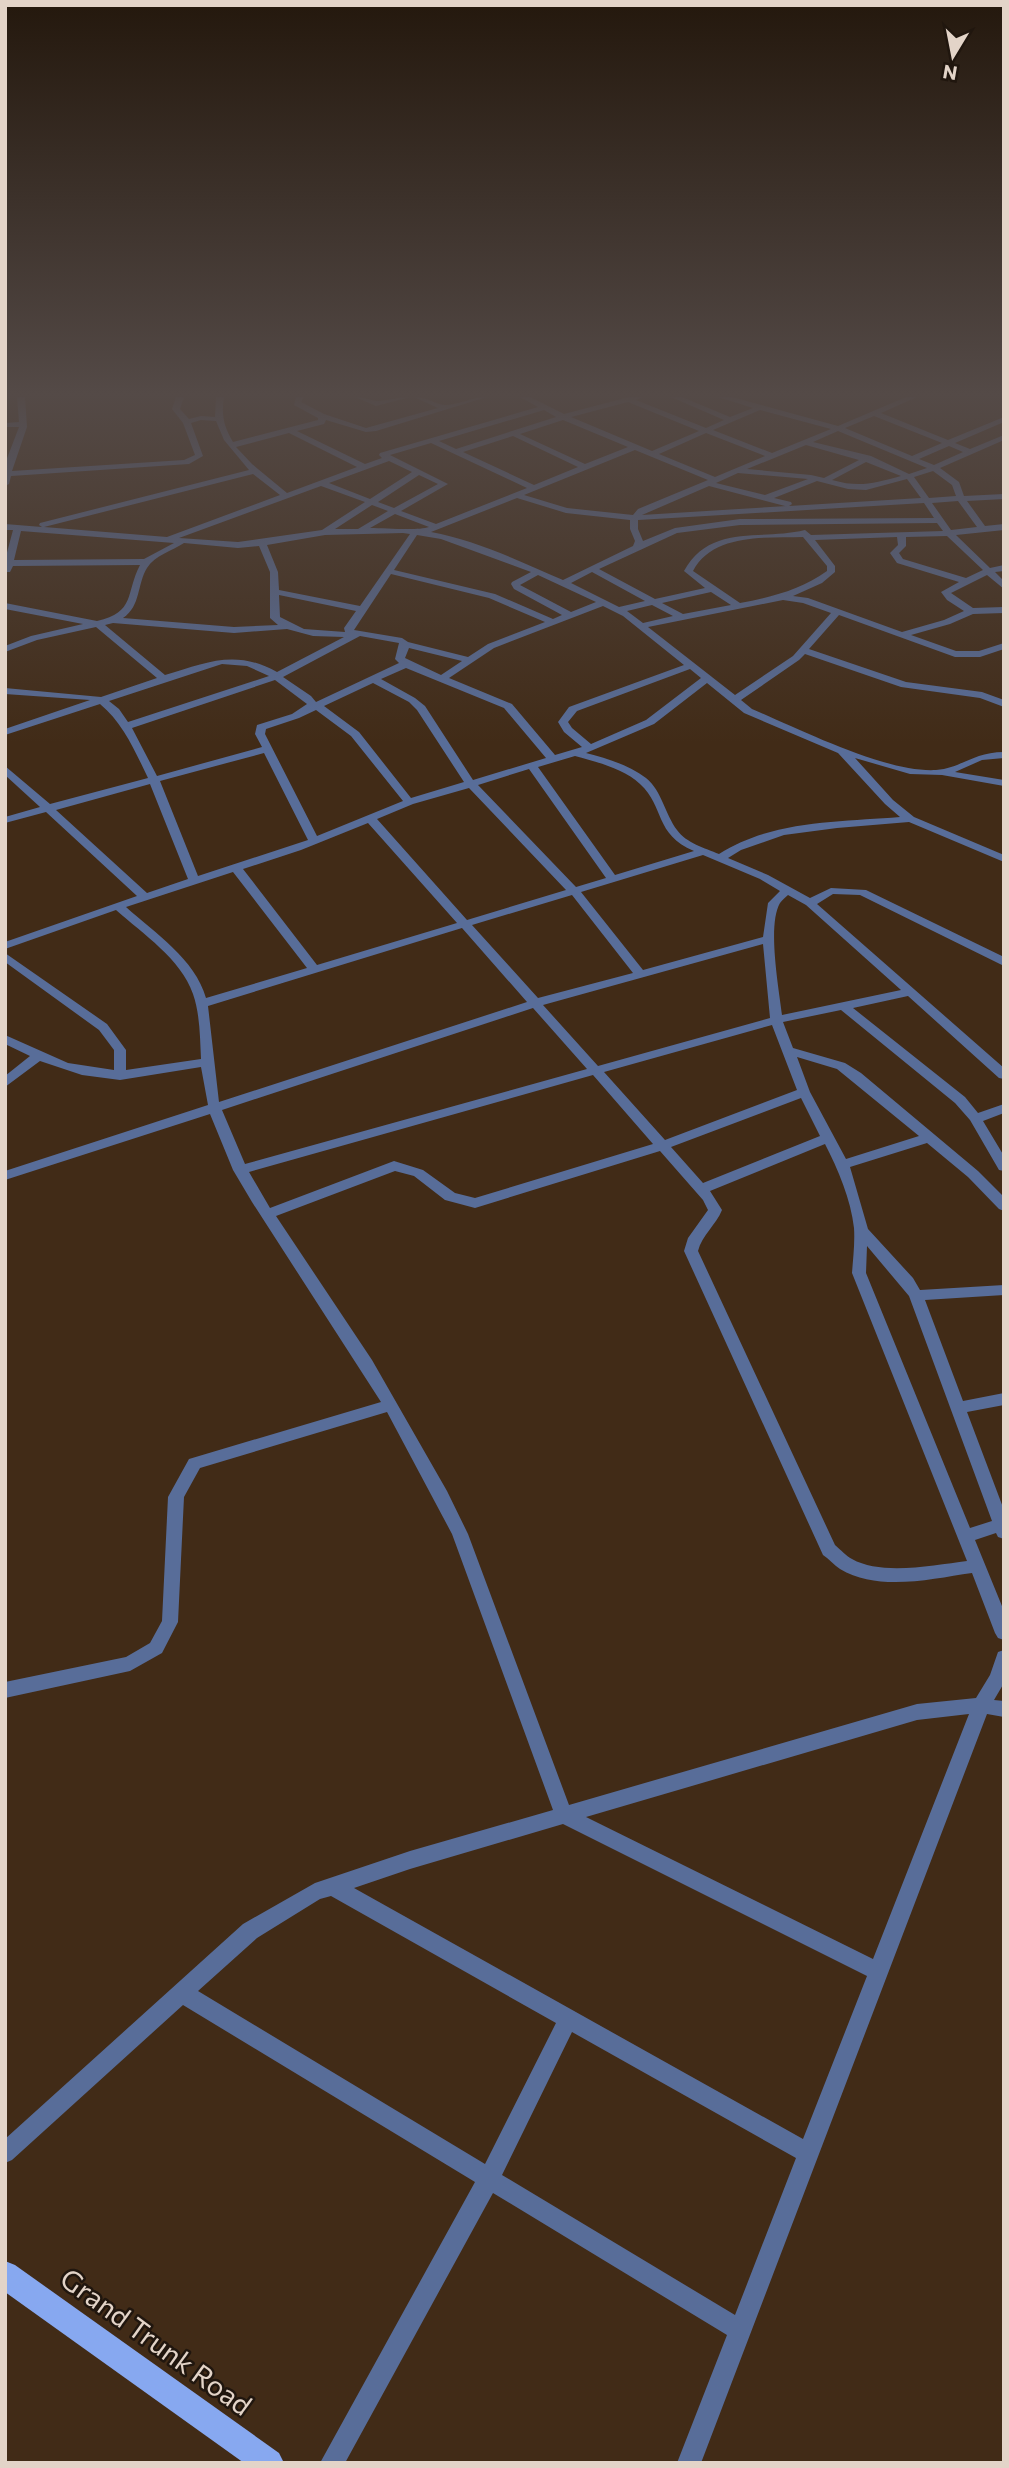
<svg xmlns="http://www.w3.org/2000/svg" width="1009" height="2468" font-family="Commissioner,sans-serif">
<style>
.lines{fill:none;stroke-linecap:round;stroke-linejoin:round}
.minor{fill:#586d99;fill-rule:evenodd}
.primary{fill:#87a8f0;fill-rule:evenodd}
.labels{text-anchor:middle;stroke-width:5;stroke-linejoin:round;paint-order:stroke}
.near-street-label{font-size:28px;fill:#e3d4c8;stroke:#20160e}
</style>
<rect width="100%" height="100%" fill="#412b17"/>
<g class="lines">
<!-- minor -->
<path class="minor" d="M17 397H25L27 427 12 471 184 460 195 455 183 423 172 409 176 397H184L180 409 189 419 201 416 215 417 216 397H224C221 415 224 427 233 442L318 420V418L294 405 296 397H304L301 402 324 414 366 428 438 408 414 397C427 397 439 406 447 405 461 404 472 397 487 397L376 431 366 432 326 420 324 424 297 431 365 464 382 458 379 455 380 453 538 407 520 397H530L564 414 629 397H643L636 400 706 428 724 420 671 397H682L730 417 753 408 718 397H732L838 426 906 397H917L881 413 948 440 1004 417V422L955 443 970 449 1004 435V440L940 468 959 482 964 496 1004 494V499L967 501 985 526 1004 524V530L956 535 990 568 1004 565V571L995 572 1004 581V589L987 575 951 593 973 608 1004 607V613L973 614 950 624 911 635 956 651H979L1004 643V649L980 657H955L839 615 809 649 906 682 982 692 1004 700V707L980 698 901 687 805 654 799 660 741 700 752 709C799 729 886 773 936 770 962 768 973 752 1004 752V758L982 760 955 772 1004 780V786L942 775 910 774 855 758 893 800 914 817 1004 855V862L909 822 837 828 784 835 741 850 728 858 768 875 810 898 831 888 866 890 1004 957V966L860 895 833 894 817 904 1004 1068V1079L999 1078 908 996 853 1008 965 1097 978 1113 1004 1104V1113L983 1121 1004 1156V1171L999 1170 970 1120 955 1103 841 1010 783 1022 793 1048 845 1063 861 1073 978 1171 1004 1197V1211L999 1209 968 1177 927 1143 850 1167 868 1229 913 1278 920 1290 1004 1285V1295L925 1300 963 1401 1004 1393V1405L967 1412 1004 1510V1539L998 1537 996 1533 975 1540 1004 1611V1640L998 1638 995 1633 972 1573C930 1579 879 1592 840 1569 834 1565 829 1559 823 1555L684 1251 688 1238 708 1210 703 1200 660 1151 475 1208 445 1200 414 1176 395 1171 276 1216 372 1360 447 1491 468 1534 569 1805 917 1704 976 1698 990 1675 998 1652 1004 1650V1683L994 1700 1004 1701V1717L987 1714 701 2463H677L727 2335 493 2193 345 2463H320L475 2182 183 2005 12 2160 5 2163V2139L243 1924 315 1883 410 1851 553 1810 452 1534 387 1412 200 1468 184 1497 178 1622 162 1653 130 1671 5 1698V1682L126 1657 150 1643 162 1621 168 1497 189 1459 381 1402 252 1202 233 1170 210 1114 5 1180V1171L208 1105 201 1067 120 1080 82 1075 40 1061 5 1087V1076L30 1056 5 1044V1035L68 1063 114 1070V1050L99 1030 5 962V953L107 1024 126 1050V1070L201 1059C200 1038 200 1014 193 994 181 959 143 934 116 910L5 949V942L137 896 46 812 5 823V817L40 807 5 775V766L50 804 148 778C135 751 123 723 100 704L5 735V729L90 700 5 694V688L101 697 157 678 96 627 37 640 5 652V646L31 636 83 624 5 609V603L97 621C136 612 125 594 140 565L13 566 10 572H5V560L13 530H5V524L42 527 39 525 40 523 249 470 224 440 216 421 201 420 191 423 203 456 189 464 11 476 9 484 5 486 6 461 19 427H5V423L19 422ZM628 402 699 431 652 451 571 417ZM544 410 556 417 456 449 439 441ZM760 410 831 429 772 453 713 430ZM874 416 942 443 912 456 845 428ZM563 420 628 447 585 464 520 434ZM838 431 927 468 909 474 871 456 813 442ZM289 433 357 467 287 493 252 464 236 447ZM706 433 765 456 715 477 659 454ZM513 436 578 467 534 485 463 452ZM431 443 527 488 436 524 401 511 448 484 390 455ZM806 445 859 460 824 478 811 475 747 469ZM949 446 963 452 934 465 919 459ZM635 450 708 480 638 509 633 515 567 508 524 495ZM389 461 412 472 370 499 329 483ZM866 462 901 476C874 483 860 488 832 480ZM933 471 952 485 956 496 929 498 914 477ZM738 473 808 479 765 495 716 483ZM253 474 280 495 167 537 44 527ZM419 475 438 484 394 508 378 502ZM907 479 921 498 789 506 792 504 791 502 774 498 817 481 848 489 866 490ZM321 486 365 502 322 530 238 542 179 538ZM709 486 785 506H787L642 515ZM517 498 566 513 630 520V529L635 541 633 546 563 580C521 562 476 540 431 532ZM958 501 977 527 951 530 932 503ZM924 503 934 518 740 519 675 528 643 541 638 529V520ZM372 505 388 511 358 529H335ZM395 514 429 527C418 531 385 528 370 528ZM937 523 943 531 811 535 805 530C761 541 710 523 684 571L705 588 655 599 599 569 677 533 740 525ZM21 531 174 543 144 559 14 560ZM403 533 410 534 360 606 279 590 278 572 267 545 325 535ZM417 535 441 539 531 572 512 582 511 584 514 589 562 615 553 619 495 594 394 570ZM947 536 983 570 966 578 903 559 899 553 906 546V537ZM803 537 827 566V571C801 590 771 597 740 603L693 571C713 533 767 538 803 537ZM897 537 898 545 890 553 897 563 959 582 941 592 947 600 964 611 944 620 902 632 808 598 793 596 822 583 835 572V566L815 540ZM184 543 238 548 259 546 270 572V618L278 625 234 627 123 618C141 606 137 584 147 568 155 555 172 551 184 543ZM592 572 645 601 619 607 571 583ZM391 574 489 598 545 622 488 644 468 657 408 642 402 638 354 630ZM538 575 596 602 571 612 520 585ZM711 592 731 605 683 614 662 603ZM279 595 356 611 344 628 345 632 304 629 280 617ZM783 600 803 603 831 613 793 656 735 695 648 627ZM652 605 673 616 643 623 627 611ZM603 606 623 616 684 665 569 707 558 722 564 732 582 747 555 755 512 704 449 678 494 648ZM113 623 234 633 287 629 313 636 344 637 277 672C236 649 207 662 165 675L105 625ZM360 636 399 643 395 659 399 663 316 702 311 696 283 677ZM409 648 462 661 441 675 405 658ZM222 664 247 666 269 676 128 722 119 709 109 701ZM406 668 504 708 546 758 473 780 425 706 415 698 381 679ZM690 669 701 678 646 720 591 744 572 728 568 722 577 711ZM275 680 307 704 292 714 257 725 255 734 262 747 157 776 132 728ZM373 683 409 702 417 710 464 782 411 798 359 732 324 706ZM707 683 744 713 838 753 885 804 900 817C840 822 772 820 719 854 705 848 686 843 677 830 665 814 662 791 646 778 629 765 606 758 586 753L654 724ZM316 710 351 736 403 801 317 836 265 734 266 729 299 718ZM264 753 308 840 198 876 160 781ZM575 756C596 762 623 768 640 784 665 807 654 834 694 851L615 875 538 767ZM529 769 606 878 576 887 478 785ZM150 784 188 879 147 893 56 810ZM469 788 566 890 467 920 377 819 413 804ZM368 823 457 923 317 965 243 869 301 850ZM703 855 760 879 780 891 768 903 763 937 643 970 581 892ZM233 872 307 968 206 998C195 959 155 933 126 907ZM572 895 633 973 538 998 472 925ZM788 895 806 905 901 990 782 1015C779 989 767 925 780 903 782 900 785 898 788 895ZM462 928 527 1002 219 1102 208 1006ZM763 944 770 1018 598 1066 543 1005ZM533 1008 587 1069 245 1164 222 1110ZM772 1025 797 1090 665 1140 604 1072ZM797 1057 837 1069 919 1136 846 1159 810 1092ZM593 1075 653 1144 475 1198 455 1193 423 1170 394 1161 270 1208 249 1172ZM801 1098 820 1136 703 1183 671 1147ZM825 1144C838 1169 851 1200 854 1228 855 1243 853 1259 852 1273L967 1561C934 1565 882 1576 852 1559 846 1556 841 1550 835 1545L698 1251C702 1235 716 1225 722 1210L710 1191ZM867 1246 909 1296 992 1521 970 1528 866 1273ZM969 1714 873 1959 586 1817 917 1720ZM563 1824 867 1976 803 2139 354 1888 410 1869ZM331 1896 556 2023 485 2164 198 1991 257 1938 320 1899ZM572 2032 796 2158 735 2315 502 2175Z
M355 397C364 397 372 401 379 401 389 400 399 397 410 397L376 406Z"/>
<!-- primary -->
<path class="primary" d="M5 2261 15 2265 279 2453 284 2463H244L5 2292Z"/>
</g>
<!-- sky -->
<linearGradient id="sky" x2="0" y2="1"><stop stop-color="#24180d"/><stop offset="0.53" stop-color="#544a47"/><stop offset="1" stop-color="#544a47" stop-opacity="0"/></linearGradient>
<rect width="1009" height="743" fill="url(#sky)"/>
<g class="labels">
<!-- near-street labels -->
<g class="near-street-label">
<text transform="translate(156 2342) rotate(36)" y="10">Grand Trunk Road</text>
</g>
</g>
<!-- border -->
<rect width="1009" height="2468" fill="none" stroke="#e3d4c8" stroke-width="14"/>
<!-- north arrow -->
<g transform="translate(953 56) rotate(190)" stroke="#20160e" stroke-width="5" paint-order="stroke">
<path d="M0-5L12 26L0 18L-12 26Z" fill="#e3d4c8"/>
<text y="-10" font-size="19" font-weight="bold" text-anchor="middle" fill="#e3d4c8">N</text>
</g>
</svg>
